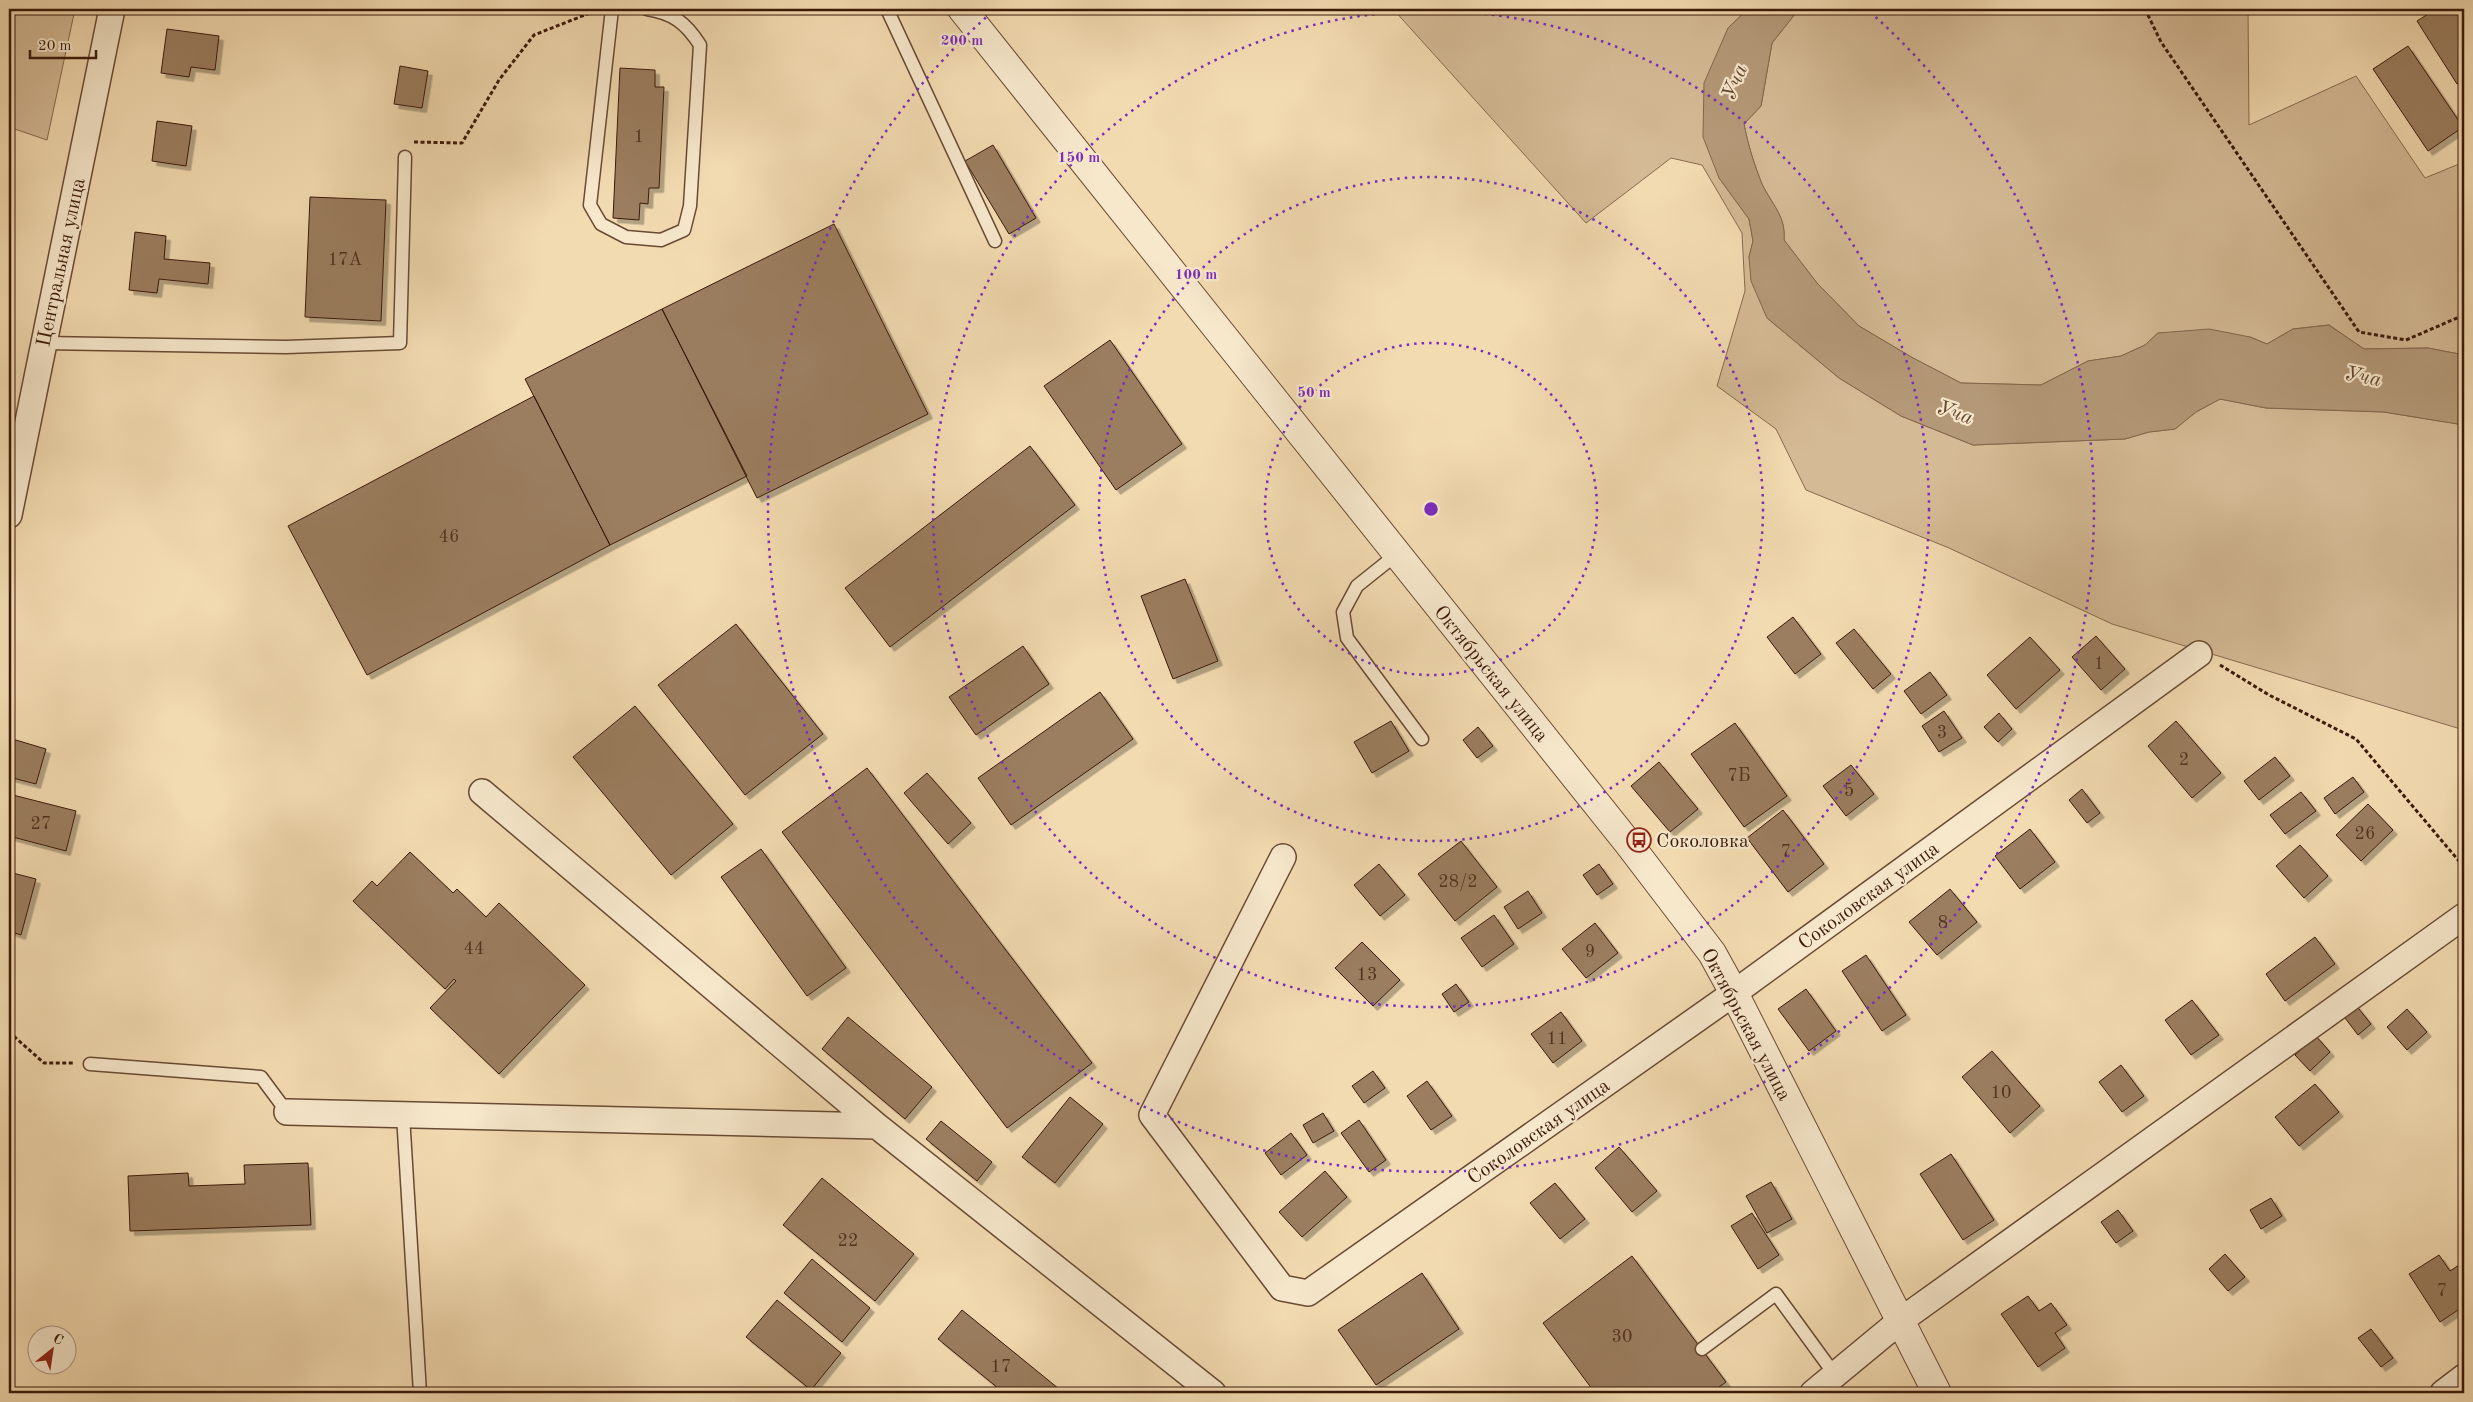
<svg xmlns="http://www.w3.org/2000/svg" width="2473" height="1402" font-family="'Old Standard TT',serif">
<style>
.green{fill:#d4ba95;stroke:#886a50}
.water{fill:#b49978;stroke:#84664c}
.building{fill:#9b7e61;stroke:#3b190a;filter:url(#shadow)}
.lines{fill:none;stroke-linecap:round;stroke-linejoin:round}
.service-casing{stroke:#694a34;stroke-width:15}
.minor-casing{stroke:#694a34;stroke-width:28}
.tertiary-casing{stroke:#694a34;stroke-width:30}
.path{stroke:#3b190a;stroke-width:3;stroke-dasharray:4 2.5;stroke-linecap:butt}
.service{stroke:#f7e8cc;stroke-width:12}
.minor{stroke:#f7e8cc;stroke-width:25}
.tertiary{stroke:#f7e8cc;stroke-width:28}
.ring{fill:none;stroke:#7b2cbf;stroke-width:2.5;stroke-dasharray:2.5 5}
.labels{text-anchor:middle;stroke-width:4.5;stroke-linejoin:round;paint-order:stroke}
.number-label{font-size:18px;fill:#533220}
.street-label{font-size:20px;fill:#3b190a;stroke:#f7e8cc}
.poi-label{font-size:20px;fill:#3b190a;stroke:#f7e8cc;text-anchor:start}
.water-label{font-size:21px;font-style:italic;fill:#654630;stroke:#f7e8cc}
.centre{fill:#7b2cbf;stroke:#f7e8cc;stroke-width:2.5}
.ring-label{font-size:15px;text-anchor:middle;font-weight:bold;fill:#7b2cbf;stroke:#f7e8cc;stroke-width:4.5;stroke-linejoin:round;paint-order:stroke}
</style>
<defs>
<filter id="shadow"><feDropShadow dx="4.5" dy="4.5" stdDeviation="0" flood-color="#0004"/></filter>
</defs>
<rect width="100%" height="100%" fill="#f3dbb1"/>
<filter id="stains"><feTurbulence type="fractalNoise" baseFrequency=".004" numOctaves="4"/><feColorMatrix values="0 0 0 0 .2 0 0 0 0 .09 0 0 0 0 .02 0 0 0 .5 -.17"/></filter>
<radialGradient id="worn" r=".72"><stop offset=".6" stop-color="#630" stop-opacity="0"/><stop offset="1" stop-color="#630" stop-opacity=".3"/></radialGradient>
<!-- green -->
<path class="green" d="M9 9H75L47 140 9 127Z
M1393 9H1748L1728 28 1719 178 1749 219 1753 241 1749 257 1767 318 1839 378 1901 416 1973 445 2125 439 2149 432 2175 429 2196 412 2220 399 2266 408 2384 412 2464 425V730L2112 624 1949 548 1806 490 1776 429 1717 386 1745 291 1742 233 1702 165 1671 158 1586 223Z
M1799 9H2248L2249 125 2356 76 2425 178 2459 164 2464 167V355L2428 348 2364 349 2329 325 2293 329 2267 344 2250 337 2158 333 2145 345 2121 356 2088 361 2041 385 1961 383 1913 358 1859 326 1817 283 1784 240C1786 217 1772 204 1762 184 1754 164 1748 145 1744 124L1761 106 1772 43Z"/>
<!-- water -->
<path class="water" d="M1748 9H1799L1772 43 1761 106 1744 124C1748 145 1754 164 1762 184 1772 205 1786 216 1784 240L1817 283 1859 326 1913 358 1961 383 2041 385 2088 361 2121 356 2145 345 2158 333 2209 329 2250 337 2267 344 2293 329 2329 325 2364 349 2428 348 2464 355V425L2384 412 2266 408 2220 399 2196 412 2175 429 2149 432 2125 439 1973 445 1901 416 1839 378 1767 318 1751 281 1749 257 1753 241 1749 219 1719 178 1703 137 1704 83 1728 28Z"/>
<!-- building -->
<path class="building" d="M2436 9H2464V79L2457 84 2417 21Z
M167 29 219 36 215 70 191 67 189 77 161 73Z
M2408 46 2463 127 2428 151 2373 69Z
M400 66 428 71 422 108 394 104Z
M620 68 655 70V87H664L659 188H649L648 204 640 203 639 220 613 218Z
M157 121 192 126 186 166 152 161Z
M993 145 1036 218 1009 234 965 161Z
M310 197 386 200 381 321 305 317Z
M834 224 928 414 757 498 662 309Z
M135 232 166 236 164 259 210 263 208 284 159 279 157 293 129 290Z
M662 309 747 476 610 545 525 379Z
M1110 340 1182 444 1116 490 1044 386Z
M534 396 610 545 367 675 288 526Z
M1030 446 1075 505 890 647 845 588Z
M1185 579 1218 661 1173 679 1141 596Z
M1793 617 1821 654 1795 674 1767 637Z
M736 624 823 734 745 795 658 685Z
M1854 629 1891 674 1873 689 1836 643Z
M2096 636 2125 669 2101 690 2072 657Z
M2030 637 2060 670 2016 709 1987 675Z
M1023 646 1049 684 976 735 949 697Z
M1930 672 1947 695 1921 714 1904 691Z
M1100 692 1133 739 1011 825 978 778Z
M635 706 733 824 671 875 573 757Z
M1944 711 1962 738 1939 752 1922 726Z
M1999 713 2012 729 1998 742 1984 727Z
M1391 721 1409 751 1372 773 1354 742Z
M2176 721 2221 773 2192 798 2148 746Z
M1735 723 1787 796 1744 827 1691 754Z
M1478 727 1493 746 1477 758 1463 740Z
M9 738 46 749 36 784 9 777Z
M2275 757 2290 776 2259 800 2244 781Z
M1659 762 1698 809 1670 832 1631 786Z
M1851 765 1874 794 1846 816 1823 786Z
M867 768 1092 1063 1007 1128 782 832Z
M927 773 971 823 948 844 904 793Z
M2353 777 2364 792 2335 814 2324 798Z
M2082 789 2100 813 2087 823 2069 800Z
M2301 792 2316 811 2285 834 2270 815Z
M9 794 76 811 66 851 9 836Z
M2368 804 2393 830 2361 861 2336 835Z
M1783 810 1824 864 1788 892 1747 838Z
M2030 829 2055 862 2020 889 1995 856Z
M1461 841 1497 887 1455 921 1418 874Z
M2300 845 2328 876 2304 898 2276 866Z
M761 849 846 968 807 996 721 877Z
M410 852 453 893 457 889 486 917 499 903 585 985 499 1074 430 1008 456 981 454 979 445 989 353 901 372 881 377 886Z
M1379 864 1405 895 1380 916 1354 885Z
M1599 864 1613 884 1597 895 1583 875Z
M9 872 36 879 21 935 9 931Z
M1950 889 1977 922 1937 955 1909 922Z
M1528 891 1542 913 1518 929 1504 907Z
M1494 915 1514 944 1482 967 1461 938Z
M1595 923 1618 953 1586 978 1562 949Z
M2315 937 2335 964 2285 1001 2266 974Z
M1362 942 1400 980 1373 1006 1335 968Z
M1866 955 1906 1015 1882 1031 1842 971Z
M1456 984 1469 1002 1454 1012 1442 994Z
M1806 989 1836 1031 1809 1051 1778 1009Z
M2192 1000 2219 1035 2191 1055 2165 1020Z
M2355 1004 2371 1024 2358 1035 2342 1014Z
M2407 1009 2427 1032 2407 1050 2387 1027Z
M1561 1012 1582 1041 1553 1063 1531 1034Z
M848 1017 932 1087 905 1119 822 1049Z
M2316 1036 2330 1052 2310 1071 2295 1055Z
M1992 1051 2040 1106 2010 1133 1962 1077Z
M2121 1065 2144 1096 2122 1112 2099 1082Z
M1373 1071 1385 1088 1364 1103 1352 1086Z
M1427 1081 1452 1116 1431 1130 1407 1096Z
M2315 1084 2339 1112 2299 1146 2275 1117Z
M1070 1097 1103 1124 1055 1183 1022 1157Z
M1323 1113 1334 1131 1313 1143 1303 1125Z
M1359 1120 1386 1160 1369 1172 1341 1133Z
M941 1121 992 1162 977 1181 926 1139Z
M1291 1133 1307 1155 1281 1175 1265 1153Z
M1619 1147 1657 1191 1632 1212 1595 1168Z
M1951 1154 1994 1220 1963 1240 1920 1174Z
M308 1163 311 1225 130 1231 128 1176 188 1173 189 1186 245 1184 244 1165Z
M1325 1171 1347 1197 1302 1237 1279 1212Z
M822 1178 914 1254 875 1301 783 1225Z
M1771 1182 1792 1219 1767 1233 1746 1196Z
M1555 1183 1585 1219 1560 1239 1530 1203Z
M2271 1198 2282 1216 2261 1229 2250 1210Z
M2118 1210 2133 1231 2116 1243 2101 1222Z
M1752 1213 1779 1255 1758 1269 1731 1226Z
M2225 1254 2245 1277 2228 1291 2209 1269Z
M2439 1255 2450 1271 2462 1263 2464 1267V1306L2440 1322 2409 1274Z
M1632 1256 1726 1382 1711 1393H1595L1543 1323Z
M812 1259 870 1308 842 1342 784 1293Z
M1422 1273 1459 1329 1376 1385 1338 1330Z
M2028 1296 2039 1311 2051 1303 2067 1325 2055 1333 2065 1348 2038 1367 2001 1314Z
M777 1300 841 1353 811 1390 746 1337Z
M962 1310 1064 1393H1004L938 1339Z
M2371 1329 2393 1358 2381 1367 2358 1338Z"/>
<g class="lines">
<!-- service casing -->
<g class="service-casing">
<path id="service" d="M612 9 590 205 601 224 626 237 661 240 684 230 690 206 700 45C686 23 673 13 647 9
M887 9 995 241
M43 343 286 347 400 343 405 157
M1397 554 1357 586 1343 612 1347 638 1422 739
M90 1064 261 1077 287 1112
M403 1115 420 1393
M1702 1349 1776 1294 1835 1375"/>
</g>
<!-- minor casing -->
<g class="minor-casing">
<path id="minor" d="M9 515 112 9
M482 792 877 1126 1213 1393
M1283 857 1152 1115 1282 1288 1308 1293 1734 993 2199 654
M287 1112 877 1126
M1813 1393 1900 1321 2464 916
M2443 1393 2464 1377"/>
</g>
<!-- tertiary casing -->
<g class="tertiary-casing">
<path id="tertiary" d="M962 9 1628 843 1712 953 1734 993 1937 1393"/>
</g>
<!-- path -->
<path class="path" d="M2145 9 2161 42 2359 332 2406 340 2464 315
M414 142 462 143 499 80 534 35 595 11
M2220 665 2269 695 2356 739 2464 867
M9 1032 44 1063H75"/>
<!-- service -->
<use href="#service" class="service"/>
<!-- minor -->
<use href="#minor" class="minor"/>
<!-- tertiary -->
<use href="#tertiary" class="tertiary"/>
</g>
<!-- distance rings -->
<g class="ring">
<circle cx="1431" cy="509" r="166"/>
<circle cx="1431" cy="509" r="332"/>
<circle cx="1431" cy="509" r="498"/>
<path d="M1870 12A663 663 0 1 1 992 12"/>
</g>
<!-- icons -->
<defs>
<g id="bus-ring" transform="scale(1.25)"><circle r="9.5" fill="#f7e8cc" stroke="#8f2418" stroke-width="1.5"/><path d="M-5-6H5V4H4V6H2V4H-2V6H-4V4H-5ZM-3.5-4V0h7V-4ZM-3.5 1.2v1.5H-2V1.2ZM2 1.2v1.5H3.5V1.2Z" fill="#8f2418"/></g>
</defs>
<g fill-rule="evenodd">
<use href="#bus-ring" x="1639" y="840"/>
</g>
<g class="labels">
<!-- number labels -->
<g class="number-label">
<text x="639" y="142">1</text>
<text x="345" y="265">17А</text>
<text x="449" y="542">46</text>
<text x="2099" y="669">1</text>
<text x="1942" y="738">3</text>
<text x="2184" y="765">2</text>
<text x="1739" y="781">7Б</text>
<text x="1849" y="796">5</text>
<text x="41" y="829">27</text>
<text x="2365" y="839">26</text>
<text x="1786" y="857">7</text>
<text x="1458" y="887">28/2</text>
<text x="1943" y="928">8</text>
<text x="474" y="954">44</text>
<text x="1590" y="957">9</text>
<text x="1367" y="980">13</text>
<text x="1557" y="1044">11</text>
<text x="2001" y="1098">10</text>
<text x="848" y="1246">22</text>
<text x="2442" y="1296">7</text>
<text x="1622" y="1342">30</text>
<text x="1001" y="1372">17</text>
</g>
<!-- street labels -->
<g class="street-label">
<text transform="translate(60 262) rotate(-78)" y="7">Центральная улица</text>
<text transform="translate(1492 673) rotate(51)" y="7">Октябрьская улица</text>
<text transform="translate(1868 895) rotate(-36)" y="7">Соколовская улица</text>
<text transform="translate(1747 1024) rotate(62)" y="7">Октябрьская улица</text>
<text transform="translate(1538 1131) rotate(-35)" y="7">Соколовская улица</text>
</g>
<!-- poi labels -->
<g class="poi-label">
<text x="1656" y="847">Соколовка</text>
</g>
<!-- water labels -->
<g class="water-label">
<text transform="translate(1734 82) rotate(-67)" y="7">Уча</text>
<text transform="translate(2363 376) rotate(11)" y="7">Уча</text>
<text transform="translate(1955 412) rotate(19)" y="7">Уча</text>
</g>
</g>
<circle cx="1431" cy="509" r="8" class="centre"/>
<g class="ring-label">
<text x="962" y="45">200 m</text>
<text x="1079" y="162">150 m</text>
<text x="1196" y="279">100 m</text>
<text x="1314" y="397">50 m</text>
</g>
<!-- margin -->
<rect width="2473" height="1402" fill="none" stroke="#f3dbb1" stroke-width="30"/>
<rect x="10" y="10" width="2453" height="1382" fill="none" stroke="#3b190a" stroke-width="2.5"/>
<rect x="15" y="15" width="2443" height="1372" fill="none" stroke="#3b190a"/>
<!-- north arrow -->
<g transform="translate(52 1350) rotate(30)"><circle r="24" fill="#f7e8cc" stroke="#ac957e"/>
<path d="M0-4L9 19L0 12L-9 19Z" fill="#8f2418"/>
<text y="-8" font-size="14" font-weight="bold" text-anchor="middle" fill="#3b190a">С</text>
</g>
<!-- scale -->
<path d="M30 50v8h66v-8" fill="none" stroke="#3b190a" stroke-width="2.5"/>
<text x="38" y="50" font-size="15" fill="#3b190a" stroke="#f7e8cc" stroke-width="4" paint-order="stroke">20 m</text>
<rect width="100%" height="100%" filter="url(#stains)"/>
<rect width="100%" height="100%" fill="url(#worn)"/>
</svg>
